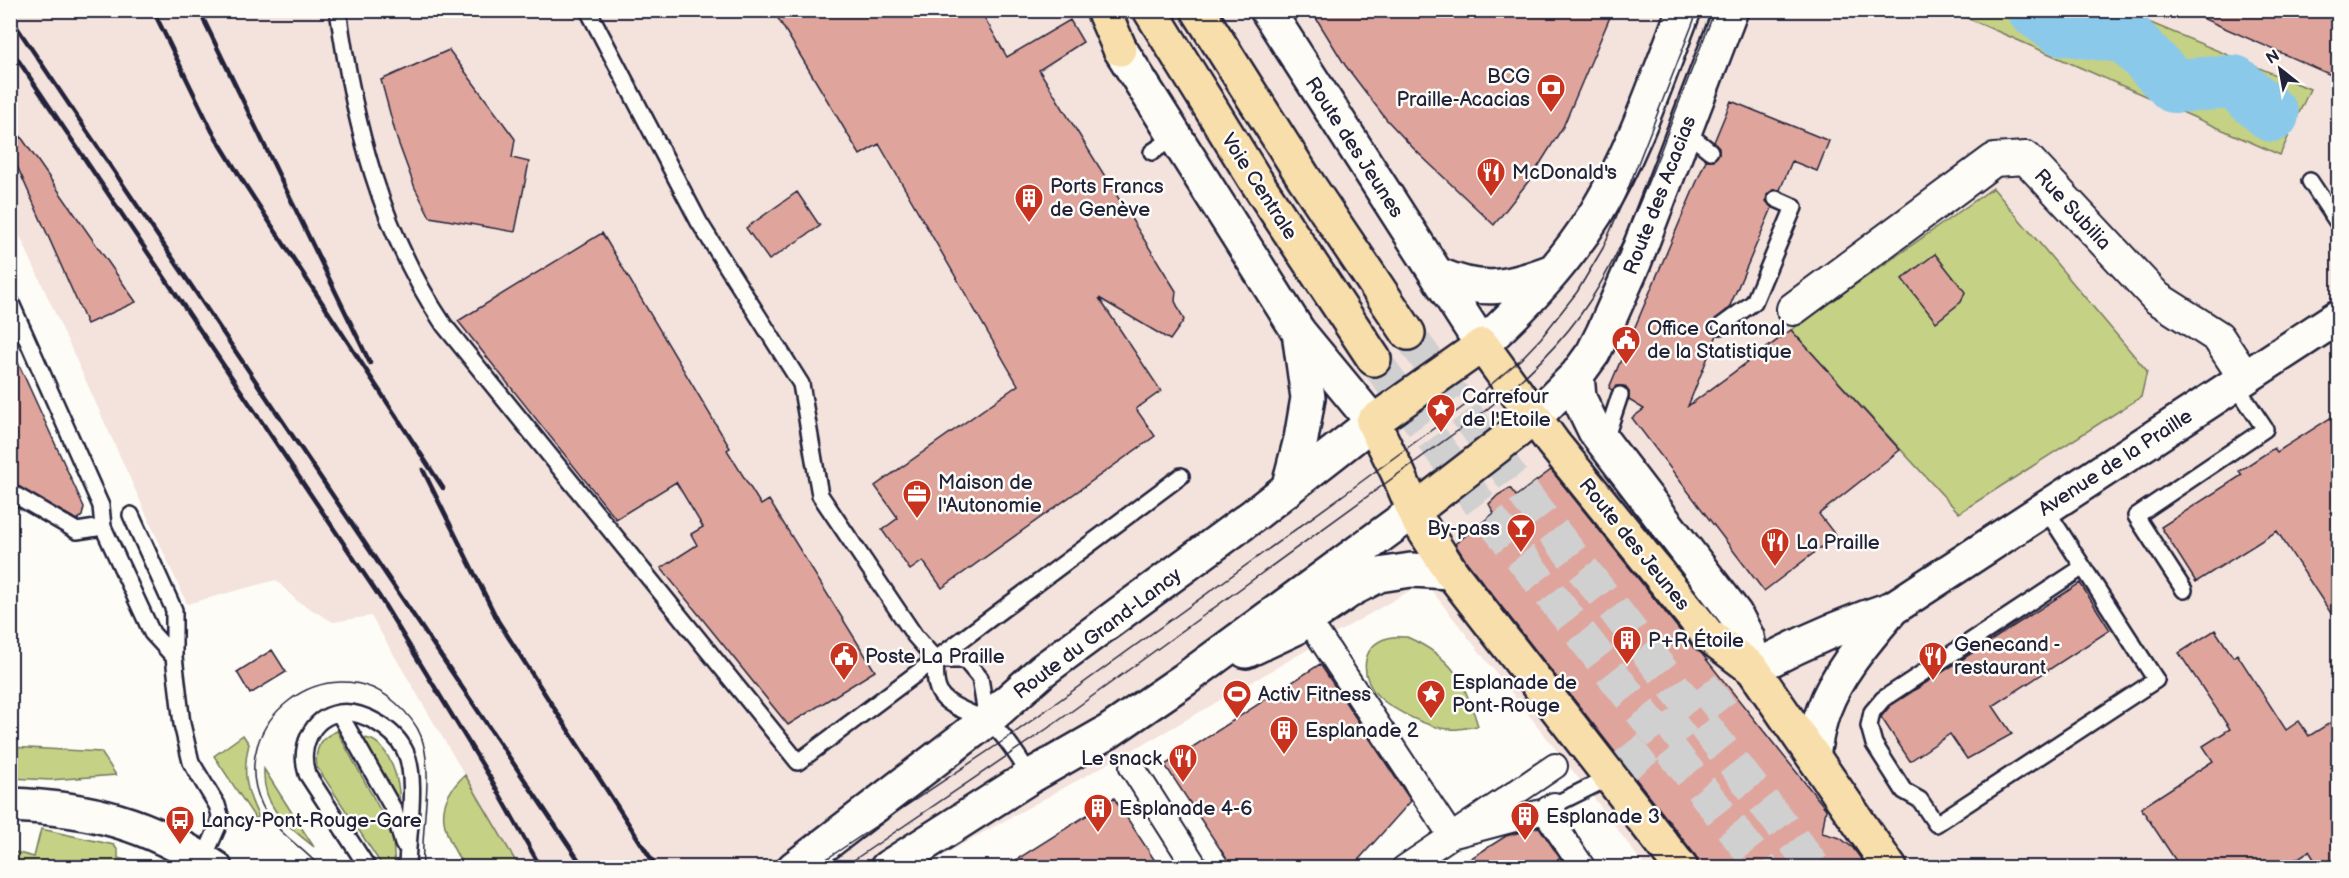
<svg xmlns="http://www.w3.org/2000/svg" width="2349" height="878" font-family="'Balsamiq Sans',sans-serif">
<style>
.built{fill:#f4e2dc}
.green{fill:#c5d184;stroke:#747a60;stroke-width:1.5}
.lines{fill:none;stroke-linecap:round;stroke-linejoin:round}
.river{stroke:#8bc9eb;stroke-width:54}
.building{fill:#dfa59c;stroke:#22223b;stroke-width:1.5}
.primary-tunnel{stroke:#d1d0d1;stroke-width:33;stroke-dasharray:33 16;stroke-linecap:butt}
.service-casing{stroke:#22223b;stroke-width:20}
.pedestrian-casing{stroke:#22223b;stroke-width:28}
.minor-casing{stroke:#22223b;stroke-width:36}
.tertiary-casing{stroke:#22223b;stroke-width:38}
.secondary-casing{stroke:#22223b;stroke-width:38}
.primary-casing{stroke:#22223b;stroke-width:38}
.service{stroke:#fdfcf7;stroke-width:15}
.pedestrian{stroke:#fdfcf7;stroke-width:24}
.minor{stroke:#fdfcf7;stroke-width:32}
.tertiary{stroke:#fdfcf7;stroke-width:33}
.secondary{stroke:#fdfcf7;stroke-width:33}
.primary{stroke:#f8deab;stroke-width:33}
.tram{stroke:#22223b;stroke-width:1.5}
.rail{stroke:#22223b;stroke-width:4.5}
.labels{text-anchor:middle;stroke-width:5;stroke-linejoin:round;paint-order:stroke}
.poi-label{font-size:20px;fill:#22223b;stroke:#fdfcf7;text-anchor:start}
.street-label{font-size:20px;fill:#22223b;stroke:#fdfcf7}
</style>
<rect width="100%" height="100%" fill="#fdfcf7"/>
<filter id="ink" filterUnits="userSpaceOnUse"><feTurbulence type="fractalNoise" baseFrequency=".0167" numOctaves="2"/><feDisplacementMap in="SourceGraphic" scale="12" xChannelSelector="R" yChannelSelector="G"/><feConvolveMatrix kernelMatrix="1 2 1 2 8 2 1 2 1" color-interpolation-filters="sRGB"/></filter>
<g filter="url(#ink)">
<!-- built -->
<path class="built" d="M10 11H2338V867H1645L1604 811 1425 582 1156 737 921 867H519L371 616 333 622 297 601 276 580 187 604 11 216Z"/>
<!-- green -->
<path class="green" d="M1951 11H2122L2310 89 2280 155Z
M1993 188 2147 371 2141 397 1959 513 1791 330Z
M1407 637C1452 657 1464 679 1478 726 1469 727 1459 730 1450 729 1430 729 1393 710 1379 697 1360 679 1359 645 1388 638 1394 636 1401 637 1407 637Z
M337 731 384 817 393 841 395 867H383L317 767C314 749 321 737 337 731Z
M243 735 249 744C242 772 246 792 259 817L255 818 214 756Z
M362 738C388 737 402 784 399 805Z
M10 747 101 752 116 775 50 780 11 778Z
M264 769 308 838 314 847C286 824 262 808 264 769Z
M465 775 471 785 519 867H464C444 833 430 806 465 775Z
M41 829 114 845 118 851V858L150 867H11V851L34 857Z"/>
<g class="lines">
<!-- river -->
<path class="river" d="M2034 10 2060 28 2127 37 2174 86 2234 82 2272 115"/>
</g>
<!-- building -->
<path class="building" d="M773 10H980L1007 57 1070 20 1083 42 1039 70 1176 291 1175 301 1184 320 1170 340 1099 298 1161 391 1136 409 1155 436 942 588 923 561 910 570 882 530 898 518 875 486 1018 385 879 144 860 155Z
M1311 10H1613L1563 127 1531 178 1494 225 1415 150 1386 119 1345 65Z
M2184 10H2338V78Z
M449 50 515 139 512 158 529 162 515 232 430 217 415 188 397 139 381 80Z
M1731 101 1829 141 1817 171 1792 161 1780 190 1774 189 1767 195 1766 201 1772 208 1729 308 1712 323 1713 331 1717 335 1688 406 1791 330 1900 450 1819 514 1836 536 1764 591 1632 418 1644 409 1629 400V392L1624 386H1617L1612 390 1609 388 1706 160H1714L1719 153V147L1714 142Z
M12 124 136 302 87 324 10 150Z
M797 192 820 226 769 260 746 228Z
M602 233 730 448 727 450 761 505 769 500 875 671 788 725 661 568 697 545 691 534 703 527 676 482 616 519 458 321Z
M1935 254 1965 292 1961 302 1936 322 1902 279Z
M10 345 84 507 82 516 77 520 10 482Z
M2338 413V624L2277 531 2196 582 2161 527 2242 475 2239 471 2274 448 2277 452Z
M1551 470 1693 647 1702 654 1826 809 1822 833 1840 838 1853 848 1867 867H1699L1696 856 1466 561 1455 544 1494 513 1489 504 1498 495 1510 488 1516 496Z
M2080 583 2110 630 1993 706 2012 734 1967 759 1950 734 1910 761 1881 717 1890 706Z
M2215 630 2233 657 2237 654 2286 730 2299 721 2309 736 2338 718V867H2319L2309 851 2284 867H2180L2141 808 2213 761 2203 746 2230 729 2179 653Z
M272 650 286 672 250 694 237 672Z
M1320 664 1411 801 1352 867H1232L1165 765Z
M1114 798 1159 867H1005Z
M1539 827 1566 867H1457L1506 836Z"/>
<g class="lines">
<!-- primary-tunnel -->
<path class="primary-tunnel" d="M1408 333 1515 482 1815 868
M1374 359 1482 507 1763 868
M1622 768 1728 686"/>
<!-- service casing -->
<g class="service-casing">
<path id="service" d="M338 10C354 123 380 230 444 325L798 762 1181 476
M588 10 699 222 801 384 820 495 915 636 936 660H965L980 678 987 720
M1685 131 1710 151
M1152 152 1175 137
M2310 181 2338 223
M10 301 101 506 103 527 152 633 174 657
M1721 326 1754 302 1794 207 1776 199
M1605 440 1620 395
M10 492 77 531 103 527
M2045 508 2083 567 1883 699 1872 712 1869 726 1874 744 1904 791 1920 800 1936 824 2156 680 2083 567
M131 515 174 610V657L182 724 191 762 217 805 220 815 218 826 203 860
M2184 590 2136 516 2265 429 2235 384
M936 660C933 695 941 701 972 714 978 716 984 718 989 722 1006 736 1018 757 1031 776
M339 713 394 810 403 844
M1554 805 1610 777
M368 868 307 774C299 749 310 718 339 713 361 709 394 729 404 749 419 775 407 837 407 868"/>
</g>
<!-- pedestrian casing -->
<g class="pedestrian-casing">
<path id="pedestrian" d="M1319 636 1451 836 1545 811 1554 805
M1132 767 1196 868
M1545 811 1583 868
M1404 868 1555 766"/>
</g>
<!-- minor casing -->
<g class="minor-casing">
<path id="minor" d="M1793 309 1994 160 2026 158 2157 298 2218 337 2245 378"/>
</g>
<!-- tertiary casing -->
<g class="tertiary-casing">
<path id="tertiary" d="M1267 10 1482 345
M1753 669C1797 645 1844 624 1893 608L2338 317
M1813 755C1816 739 1818 724 1824 709 1838 671 1867 639 1892 609
M10 805C89 808 149 823 215 868"/>
</g>
<!-- secondary casing -->
<g class="secondary-casing">
<path id="secondary" d="M1439 275C1483 294 1509 288 1553 271
M1482 345C1525 305 1565 263 1596 213 1633 152 1658 77 1684 10
M1577 375 1579 398 1595 431 1735 614 1747 637 1753 669
M1534 418 1577 375 1593 353 1603 333 1634 263 1731 10
M1288 489 1301 439 1308 398 1299 332
M1246 651 1293 629 1352 589 1379 575 1411 570 1451 572
M794 868 987 720 1043 670 1254 515 1373 422 1298 331 1120 49
M887 868 1031 776 1108 732 1184 680 1414 511"/>
</g>
<!-- primary casing -->
<g class="primary-casing">
<path id="primary" d="M1103 10 1120 49
M1150 10 1254 178 1374 359
M1198 10 1304 178 1408 333
M1414 511 1534 418
M1681 868 1451 572 1419 522 1398 473 1373 422 1482 345 1553 443 1708 635 1753 669 1890 868"/>
</g>
<!-- service -->
<use href="#service" class="service"/>
<!-- pedestrian -->
<use href="#pedestrian" class="pedestrian"/>
<!-- minor -->
<use href="#minor" class="minor"/>
<!-- tertiary -->
<use href="#tertiary" class="tertiary"/>
<!-- secondary -->
<use href="#secondary" class="secondary"/>
<!-- primary -->
<use href="#primary" class="primary"/>
<!-- tram -->
<path class="tram" d="M321 868C302 846 275 833 262 805 224 723 327 643 396 703 406 712 416 723 421 736 435 775 420 826 423 868
M813 868 1006 739 1350 490 1475 398 1521 359 1541 338 1577 292 1603 248 1626 194 1698 10
M842 868 1054 724 1485 411C1525 378 1563 343 1591 299 1620 254 1639 204 1659 155 1677 107 1696 59 1715 10"/>
<!-- rail -->
<path class="rail" d="M153 10 212 131 244 183 443 488
M199 10 370 363
M10 17 584 868
M10 48 379 596 491 779 541 868
M423 470 498 621 657 868"/>
</g>
</g>
<!-- icons -->
<defs>
<g id="bank-pin" transform="scale(1.5)"><path d="M0 17L-7.5 6A9.5 9.5 0 1 1 7.5 6Z" fill="#c8321e" stroke="#fdfcf7"/><path d="M-6-4H6V4H-6ZM0-2.3a2.3 2.3 0 1 0 0 4.6a2.3 2.3 0 1 0 0-4.6Z" fill="#fff"/></g>
<g id="restaurant-pin" transform="scale(1.5)"><path d="M0 17L-7.5 6A9.5 9.5 0 1 1 7.5 6Z" fill="#c8321e" stroke="#fdfcf7"/><path d="M-5-6h1v4h1v-4h1v4h1v-4h1v5L-1.5 .5V6h-2V.5L-5-1ZM5-6V6H3V1.5H1.5Q1.5-4 5-6Z" fill="#fff"/></g>
<g id="building-pin" transform="scale(1.5)"><path d="M0 17L-7.5 6A9.5 9.5 0 1 1 7.5 6Z" fill="#c8321e" stroke="#fdfcf7"/><path d="M-4-6H4V6H1V3H-1V6H-4ZM-2.5-4.3h1.7v1.8h-1.7ZM.8-4.3h1.7v1.8H.8ZM-2.5-1h1.7V.8h-1.7ZM.8-1h1.7V.8H.8Z" fill="#fff"/></g>
<g id="civic-pin" transform="scale(1.5)"><path d="M0 17L-7.5 6A9.5 9.5 0 1 1 7.5 6Z" fill="#c8321e" stroke="#fdfcf7"/><path d="M-.6-6.5H3V-4.5H.6V-3L4-1V1h2V6H-6V1h2V-1L-.6-3ZM-1.2 2.5V6h2.4V2.5Z" fill="#fff"/></g>
<g id="sight-pin" transform="scale(1.5)"><path d="M0 17L-7.5 6A9.5 9.5 0 1 1 7.5 6Z" fill="#c8321e" stroke="#fdfcf7"/><path d="M0-6L1.8-2.2L6-1.7L2.9 1.2L3.7 5.4L0 3.3L-3.7 5.4L-2.9 1.2L-6-1.7L-1.8-2.2Z" fill="#fff"/></g>
<g id="office-pin" transform="scale(1.5)"><path d="M0 17L-7.5 6A9.5 9.5 0 1 1 7.5 6Z" fill="#c8321e" stroke="#fdfcf7"/><path d="M-6-3h4V-5.5h4V-3h4V5H-6ZM-1-4.5V-3h2v-1.5ZM-6 0V1H6V0Z" fill="#fff"/></g>
<g id="bar-pin" transform="scale(1.5)"><path d="M0 17L-7.5 6A9.5 9.5 0 1 1 7.5 6Z" fill="#c8321e" stroke="#fdfcf7"/><path d="M-6-5H6L.8 .8V4.5H3.5V6h-7V4.5H-.8V.8Z" fill="#fff"/></g>
<g id="stadium-pin" transform="scale(1.5)"><path d="M0 17L-7.5 6A9.5 9.5 0 1 1 7.5 6Z" fill="#c8321e" stroke="#fdfcf7"/><path d="M0-5a6.5 5 0 1 0 0 10a6.5 5 0 1 0 0-10ZM-3.5-1.8h7v3.6h-7Z" fill="#fff"/></g>
<g id="bus-pin" transform="scale(1.5)"><path d="M0 17L-7.5 6A9.5 9.5 0 1 1 7.5 6Z" fill="#c8321e" stroke="#fdfcf7"/><path d="M-5-6H5V4H4V6H2V4H-2V6H-4V4H-5ZM-3.5-4V0h7V-4ZM-3.5 1.2v1.5H-2V1.2ZM2 1.2v1.5H3.5V1.2Z" fill="#fff"/></g>
</defs>
<g fill-rule="evenodd">
<use href="#bank-pin" x="1551" y="88"/>
<use href="#restaurant-pin" x="1491" y="172"/>
<use href="#building-pin" x="1029" y="198"/>
<use href="#civic-pin" x="1626" y="340"/>
<use href="#sight-pin" x="1441" y="408"/>
<use href="#office-pin" x="917" y="494"/>
<use href="#bar-pin" x="1521" y="528"/>
<use href="#restaurant-pin" x="1775" y="542"/>
<use href="#building-pin" x="1627" y="640"/>
<use href="#civic-pin" x="844" y="656"/>
<use href="#restaurant-pin" x="1933" y="656"/>
<use href="#stadium-pin" x="1237" y="694"/>
<use href="#sight-pin" x="1431" y="694"/>
<use href="#building-pin" x="1284" y="730"/>
<use href="#restaurant-pin" x="1183" y="758"/>
<use href="#building-pin" x="1098" y="808"/>
<use href="#building-pin" x="1525" y="816"/>
<use href="#bus-pin" x="180" y="820"/>
</g>
<g class="labels">
<!-- poi labels -->
<g class="poi-label">
<text x="1530" y="83" text-anchor="end">BCG<tspan x="1530" dy="23">Praille-Acacias</tspan></text>
<text x="1512" y="179">McDonald's</text>
<text x="1050" y="193">Ports Francs<tspan x="1050" dy="23">de Genève</tspan></text>
<text x="1647" y="335">Office Cantonal<tspan x="1647" dy="23">de la Statistique</tspan></text>
<text x="1462" y="403">Carrefour<tspan x="1462" dy="23">de l'Etoile</tspan></text>
<text x="938" y="489">Maison de<tspan x="938" dy="23">l'Autonomie</tspan></text>
<text x="1500" y="535" text-anchor="end">By-pass</text>
<text x="1796" y="549">La Praille</text>
<text x="1648" y="647">P+R Étoile</text>
<text x="1954" y="651">Genecand -<tspan x="1954" dy="23">restaurant</tspan></text>
<text x="865" y="663">Poste La Praille</text>
<text x="1452" y="689">Esplanade de<tspan x="1452" dy="23">Pont-Rouge</tspan></text>
<text x="1258" y="701">Activ Fitness</text>
<text x="1305" y="737">Esplanade 2</text>
<text x="1162" y="765" text-anchor="end">Le snack</text>
<text x="1119" y="815">Esplanade 4-6</text>
<text x="1546" y="823">Esplanade 3</text>
<text x="201" y="827">Lancy-Pont-Rouge-Gare</text>
</g>
<!-- street labels -->
<g class="street-label">
<text transform="translate(1355 147) rotate(57)" y="7">Route des Jeunes</text>
<text transform="translate(1260 186) rotate(57)" y="7">Voie Centrale</text>
<text transform="translate(1659 195) rotate(-69)" y="7">Route des Acacias</text>
<text transform="translate(2073 209) rotate(47)" y="7">Rue Subilia</text>
<text transform="translate(2115 462) rotate(-33)" y="7">Avenue de la Praille</text>
<text transform="translate(1635 544) rotate(51)" y="7">Route des Jeunes</text>
<text transform="translate(1097 633) rotate(-37)" y="7">Route du Grand-Lancy</text>
</g>
</g>
<!-- margin -->
<rect width="2349" height="878" fill="none" stroke="#fdfcf7" stroke-width="36"/>
<rect x="18" y="18" width="2313" height="842" fill="none" stroke="#22223b" stroke-width="2" filter="url(#ink)"/>
<!-- north arrow -->
<g transform="translate(2280 69) rotate(329)" stroke="#fdfcf7" stroke-width="4.5" paint-order="stroke">
<path d="M0-4.5L10 22L0 15L-10 22Z" fill="#22223b"/>
<text y="-9" font-size="16" font-weight="bold" text-anchor="middle" fill="#22223b">N</text>
</g>
</svg>
